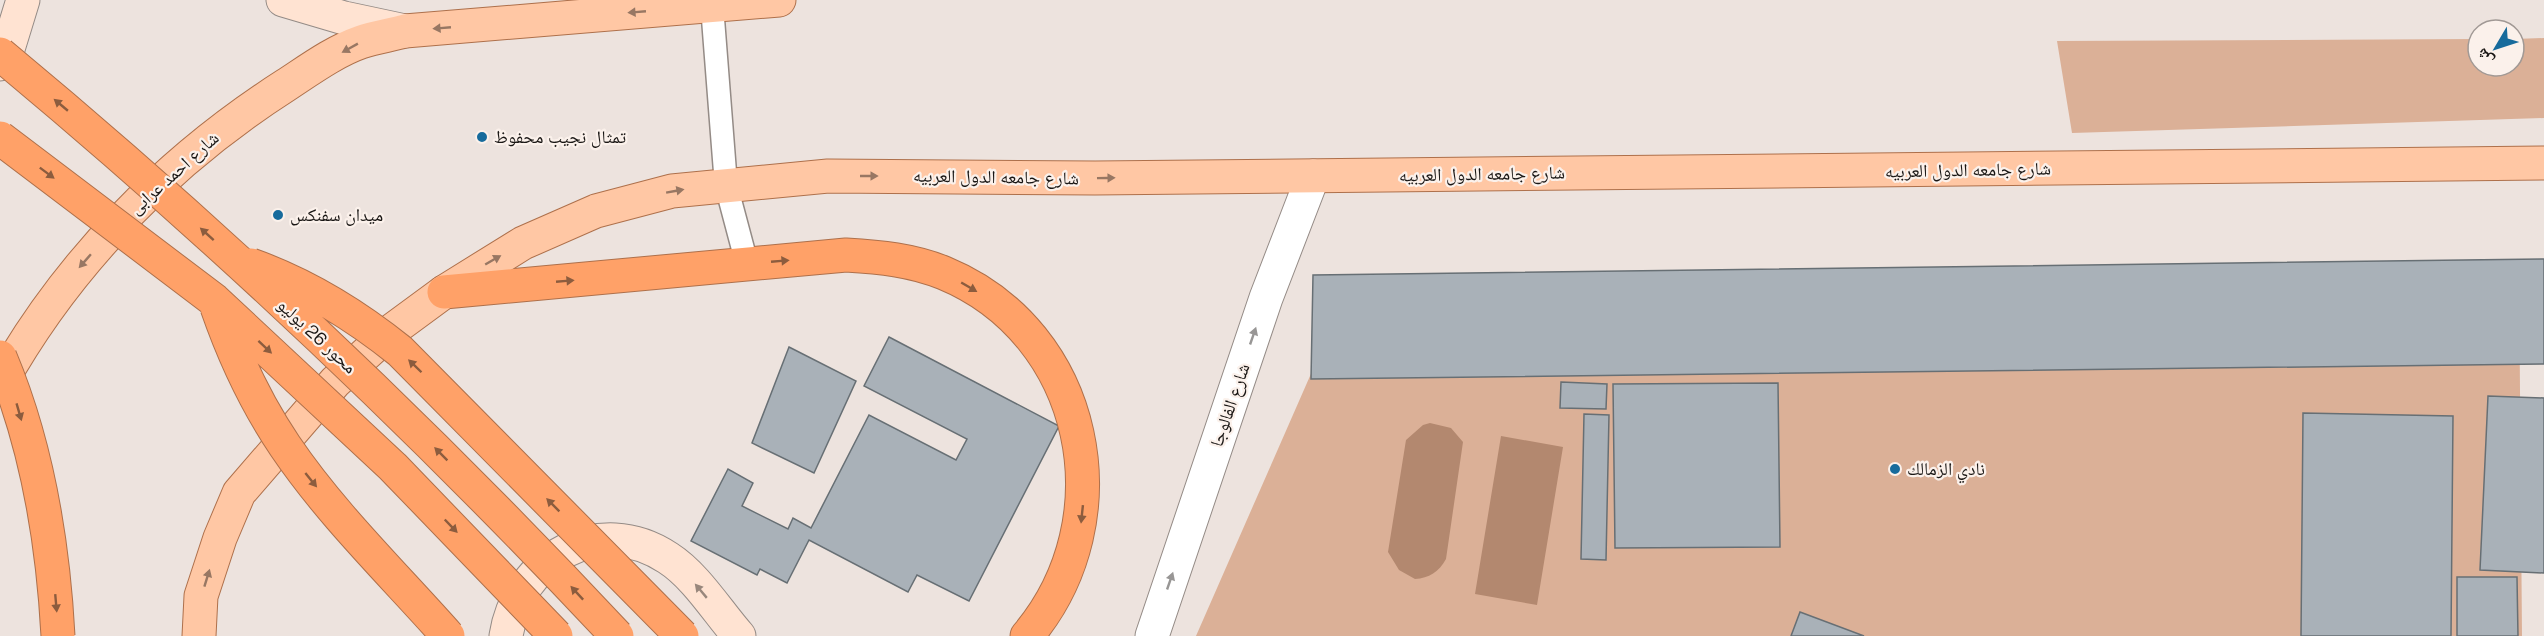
<svg xmlns="http://www.w3.org/2000/svg" width="2544" height="636" font-family="'Space Grotesk','Noto Naskh Arabic',sans-serif">
<style>
.green{fill:#dbb097}
.water{fill:#b3886f}
.building{fill:#a9b1b8;stroke:#676f74;stroke-width:1.5}
.lines{fill:none;stroke-linecap:round;stroke-linejoin:round}
.pedestrian-casing{stroke:#948b86;stroke-width:25}
.tertiary-casing{stroke:#948b86;stroke-width:35}
.secondary-casing{stroke:#948b86;stroke-width:35}
.primary-casing{stroke:#ae704b;stroke-width:35}
.motorway-casing{stroke:#ae704b;stroke-width:35}
.pedestrian{stroke:#fff;stroke-width:22}
.tertiary{stroke:#fff;stroke-width:33}
.secondary{stroke:#ffe3d2;stroke-width:33}
.primary{stroke:#ffc7a4;stroke-width:33}
.motorway{stroke:#ffa168;stroke-width:33}
.motorway-bridge-casing{stroke:#ae704b;stroke-width:35;stroke-linecap:butt}
.motorway-bridge{stroke:#ffa168;stroke-width:33}
.oneway{fill:#987763}
.oneway2{fill:#8c5c3e}
.oneway3{fill:#989695}
.oneway4{fill:#98877c}
.poi-dot{fill:#176b9c;stroke:#fbf1eb;stroke-width:2}
.labels{text-anchor:middle;stroke-width:4.5;stroke-linejoin:round;paint-order:stroke}
.poi-label{font-size:18px;fill:#191614;stroke:#fbf1eb;text-anchor:start}
.street-label{font-size:18px;fill:#191614;stroke:#fbf1eb}
</style>
<rect width="100%" height="100%" fill="#ede3de"/>
<!-- green -->
<path class="green" d="M2544 38V118L2072 133 2057 41 2478 39V66H2514V39Z
M2519 267 2522 636H1196L1342 303Z"/>
<!-- water -->
<path class="water" d="M1430 423 1451 428 1463 442 1446 559C1439 572 1429 578 1415 579L1399 570 1388 552 1406 440 1423 425Z
M1501 436 1563 447 1537 605 1475 594Z"/>
<!-- building -->
<path class="building" d="M2544 259V364L1311 379 1313 275Z
M889 337 1059 426 969 601 917 575 908 592 809 540 787 583 760 569 757 575 691 541 728 469 753 483 742 506 788 529 793 518 811 528 869 415 956 460 967 439 864 386Z
M789 347 856 381 814 473 752 443Z
M1561 382 1607 384 1606 409 1560 408Z
M1778 383 1780 547 1615 548 1613 384Z
M2488 396 2544 398V573L2480 570Z
M2303 413 2453 416 2451 636H2301Z
M1584 414 1609 415 1606 560 1581 559Z
M2457 577H2517L2518 636H2457Z
M1800 612 1864 636H1791Z"/>
<g class="lines">
<!-- pedestrian casing -->
<g class="pedestrian-casing">
<path id="pedestrian" d="M712 6 726 185 747 264"/>
</g>
<!-- tertiary casing -->
<g class="tertiary-casing">
<path id="tertiary" d="M1152 636 1266 298 1313 176"/>
</g>
<!-- secondary casing -->
<g class="secondary-casing">
<path id="secondary" d="M283 0 344 18 405 31
M0 64 8 49 23 0
M506 636C518 559 599 512 668 558 696 576 717 611 739 636"/>
</g>
<!-- primary casing -->
<g class="primary-casing">
<path id="primary" d="M0 384C68 262 169 160 286 85 309 70 335 51 361 42 375 37 391 35 405 31L779 0
M199 636 201 596 220 538 239 493 335 382 391 331 444 292 523 243 596 211 672 191 828 176 1095 178 2544 163"/>
</g>
<!-- motorway casing -->
<g class="motorway-casing">
<path id="motorway" d="M444 292 846 255C880 257 912 260 944 273 1089 333 1126 519 1027 636"/>
</g>
<!-- pedestrian -->
<use href="#pedestrian" class="pedestrian"/>
<!-- tertiary -->
<use href="#tertiary" class="tertiary"/>
<!-- secondary -->
<use href="#secondary" class="secondary"/>
<!-- primary -->
<use href="#primary" class="primary"/>
<!-- motorway -->
<use href="#motorway" class="motorway"/>
<!-- motorway-bridge casing -->
<g class="motorway-bridge-casing">
<path id="motorway-bridge" d="M0 54C218 235 424 430 617 636
M0 138 214 300 393 467 556 636
M251 265C307 285 354 314 400 351L682 636
M217 307C234 356 256 403 285 446 331 514 393 574 448 636
M0 357C37 445 53 541 58 636"/>
</g>
<!-- motorway-bridge -->
<use href="#motorway-bridge" class="motorway-bridge"/>
</g>
<!-- one-way arrows -->
<defs><path id="oneway-solid" d="M-6-.8H1V-3.2L6.5 0L1 3.2V.8H-6Z" transform="scale(1.5)"/></defs>
<g class="oneway">
<use href="#oneway-solid" transform="translate(637 12) rotate(175)"/>
<use href="#oneway-solid" transform="translate(442 28) rotate(175)"/>
<use href="#oneway-solid" transform="translate(350 48) rotate(151)"/>
<use href="#oneway-solid" transform="translate(869 176)"/>
<use href="#oneway-solid" transform="translate(1106 178) rotate(-1)"/>
<use href="#oneway-solid" transform="translate(675 191) rotate(-10)"/>
<use href="#oneway-solid" transform="translate(493 260) rotate(-30)"/>
<use href="#oneway-solid" transform="translate(85 261) rotate(131)"/>
<use href="#oneway-solid" transform="translate(207 578) rotate(-73)"/>
</g>
<g class="oneway2">
<use href="#oneway-solid" transform="translate(61 105) rotate(-140)"/>
<use href="#oneway-solid" transform="translate(47 173) rotate(37)"/>
<use href="#oneway-solid" transform="translate(207 234) rotate(-138)"/>
<use href="#oneway-solid" transform="translate(780 261) rotate(-5)"/>
<use href="#oneway-solid" transform="translate(565 281) rotate(-5)"/>
<use href="#oneway-solid" transform="translate(969 287) rotate(30)"/>
<use href="#oneway-solid" transform="translate(265 347) rotate(43)"/>
<use href="#oneway-solid" transform="translate(415 366) rotate(-136)"/>
<use href="#oneway-solid" transform="translate(19 412) rotate(74)"/>
<use href="#oneway-solid" transform="translate(441 454) rotate(-135)"/>
<use href="#oneway-solid" transform="translate(311 480) rotate(51)"/>
<use href="#oneway-solid" transform="translate(553 505) rotate(-135)"/>
<use href="#oneway-solid" transform="translate(1082 514) rotate(96)"/>
<use href="#oneway-solid" transform="translate(451 526) rotate(46)"/>
<use href="#oneway-solid" transform="translate(577 593) rotate(-133)"/>
<use href="#oneway-solid" transform="translate(56 603) rotate(85)"/>
</g>
<g class="oneway3">
<use href="#oneway-solid" transform="translate(1253 336) rotate(-71)"/>
<use href="#oneway-solid" transform="translate(1170 581) rotate(-71)"/>
</g>
<use class="oneway4" href="#oneway-solid" transform="translate(701 591) rotate(-130)"/>
<!-- markers -->
<g class="poi-dot">
<circle cx="482" cy="137" r="6"/>
<circle cx="278" cy="215" r="6"/>
<circle cx="1895" cy="469" r="6"/>
</g>
<g class="labels">
<!-- poi labels -->
<g class="poi-label">
<text x="494" y="143">تمثال نجيب محفوظ</text>
<text x="290" y="221">ميدان سفنكس</text>
<text x="1907" y="475">نادي الزمالك</text>
</g>
<!-- street labels -->
<g class="street-label">
<text transform="translate(1968 170) rotate(-1)" y="6">شارع جامعه الدول العربيه</text>
<text transform="translate(174 173) rotate(-42)" y="6">شارع احمد عرابى</text>
<text transform="translate(1482 174) rotate(-1)" y="6">شارع جامعه الدول العربيه</text>
<text transform="translate(996 177) rotate(1)" y="6">شارع جامعه الدول العربيه</text>
<text transform="translate(317 336) rotate(43)" y="6">محور 26 يوليو</text>
<text transform="translate(1230 405) rotate(-71)" y="6">شارع الفالوجا</text>
</g>
</g>
<!-- north arrow -->
<g transform="translate(2496 48) rotate(231)"><circle r="28" fill="#fbf1eb" stroke="#a19995" stroke-width="1.5"/>
<path d="M0-4.5L10 22L0 15L-10 22Z" fill="#176b9c"/>
<text y="-9" font-size="16" font-weight="bold" text-anchor="middle" fill="#191614">ش</text>
</g>
</svg>
